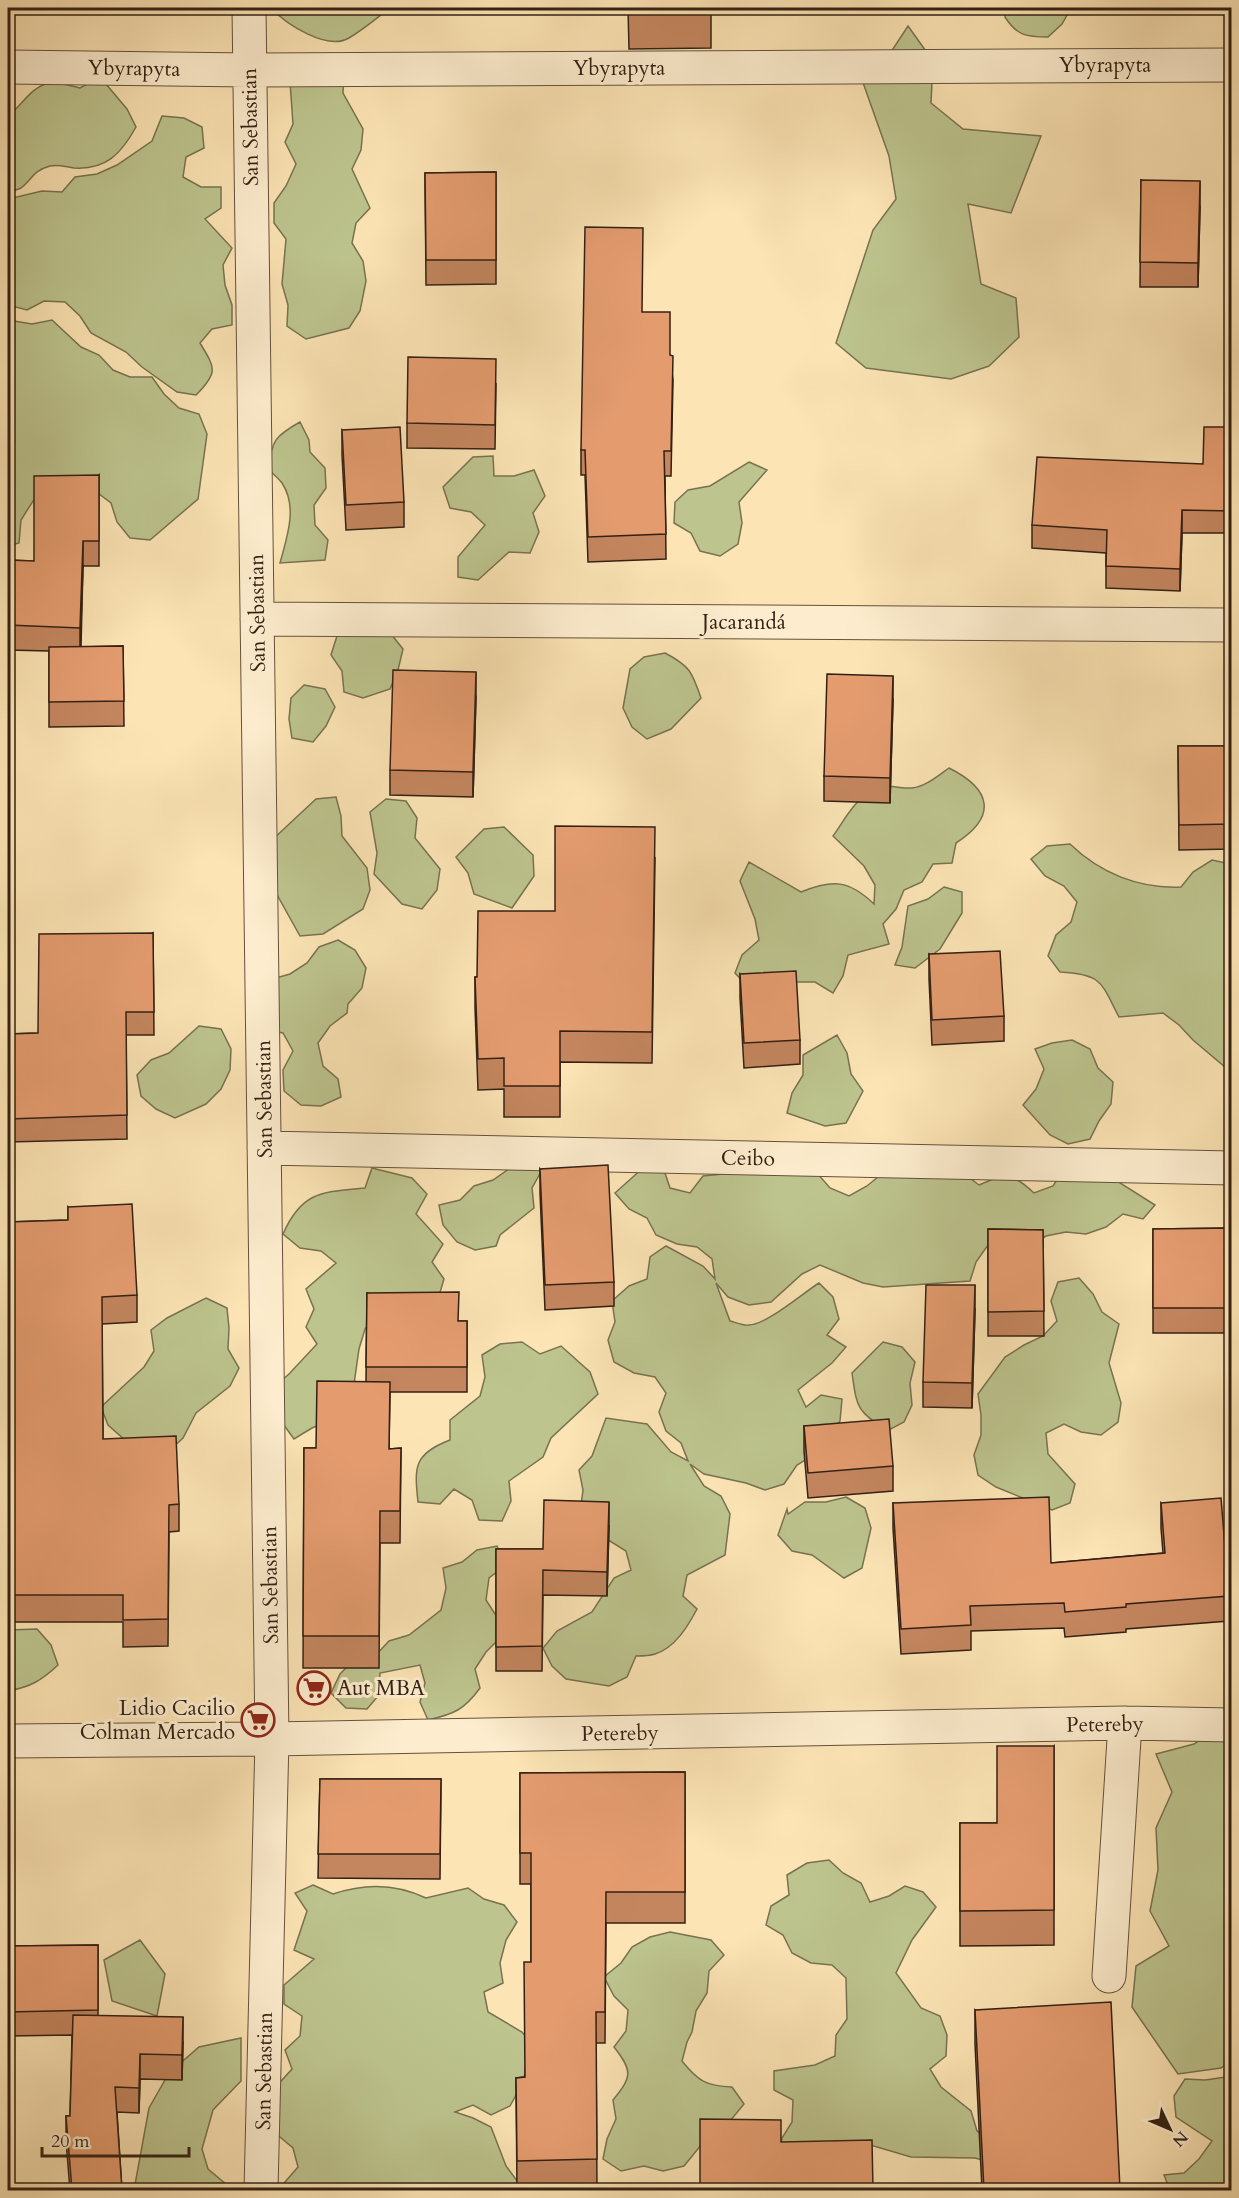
<svg xmlns="http://www.w3.org/2000/svg" width="1239" height="2198" font-family="Cardo,serif">
<style>
.green{fill:#bdc48e;stroke:#787251;stroke-width:1.5}
.lines{fill:none;stroke-linecap:round;stroke-linejoin:round}
.street-casing{stroke:#65513c;stroke-width:35}
.street{stroke:#fdedce;stroke-width:33}
.wall{fill:#c4865f;stroke:#332014;stroke-width:1.5}
.shaded-wall{fill:#a06d4e;stroke:#332014;stroke-width:1.5}
.building{fill:#e49c6f;stroke:#332014;stroke-width:1.5}
.labels{text-anchor:middle;stroke-width:6;stroke-linejoin:round;paint-order:stroke}
.street-label{font-size:21px;fill:#332014;stroke:#fdedce}
.poi-label{font-size:21px;fill:#332014;stroke:#fdedce;text-anchor:start}
</style>
<rect width="100%" height="100%" fill="#fce4b4"/>
<filter id="stains"><feTurbulence type="fractalNoise" baseFrequency=".00333" numOctaves="4"/><feColorMatrix values="0 0 0 0 .2 0 0 0 0 .09 0 0 0 0 .02 0 0 0 .5 -.17"/></filter>
<radialGradient id="worn" r=".72"><stop offset=".6" stop-color="#630" stop-opacity="0"/><stop offset="1" stop-color="#630" stop-opacity=".3"/></radialGradient>
<!-- green -->
<path class="green" d="M271 8H390C377 18 363 30 349 38 327 51 286 24 271 8Z
M1006 8H1071L1062 24 1048 37C1027 37 1017 36 1005 17Z
M908 26 933 61 931 103 963 129 1041 136 1011 213 968 204 981 284 1016 298 1019 337 989 366 951 379 866 368 836 343 873 230 896 199 889 156 861 77 891 52Z
M344 73 343 93 363 129 361 150 352 169 370 208 356 223 352 243 363 261 366 281 360 311 349 328 306 339 287 326 288 305 282 284 286 239 274 223V203L286 186 296 164 285 142 293 124 290 82Z
M100 77 127 109 136 127C121 154 106 170 74 168 66 167 58 164 50 166 32 171 33 179 21 188 17 190 12 191 8 192V116L12 113C38 86 40 76 80 88Z
M162 116 184 118 202 127 204 148 186 157 183 177 201 187H221V208L205 219 232 248 223 265 225 285 232 305V325L212 329 200 343C215 368 219 372 196 395L177 392 142 367 126 352 91 333 80 316 65 302 44 301 27 310 8 305V199L42 191 62 192 75 177 97 174 117 165 152 141Z
M8 320 32 324 52 320 81 347 99 355 113 370 130 377H152L164 394 179 408 199 414 207 434 198 499 150 540 130 538 117 522 111 503 95 491H52L33 501 21 520 19 543 8 546V449L15 442 8 431Z
M300 422 309 440 310 452 325 468 326 488 314 505 315 525 328 540 325 560 280 563C287 537 298 507 282 483 278 478 272 473 268 469 272 440 275 436 300 422Z
M493 456 494 476H514L534 470 545 496 533 513 539 532 530 553 509 552 478 580 458 577V557L485 525 471 512 450 508 443 487 473 457Z
M749 462 767 470 739 502 742 523 738 544 720 556 700 551 691 533 674 523 675 502 688 490 710 486Z
M353 623 391 634 403 649 398 670 390 689 363 698 344 692 342 671 331 655 337 636Z
M665 653C690 666 692 672 701 698L671 729 647 739 632 727 623 708 630 669 644 657Z
M304 685 325 689 335 707 326 726 313 742 292 738 289 719 291 698Z
M949 768C991 789 998 816 956 843L952 863 933 864 922 882 904 890 896 909 883 924 889 944 848 955 843 976 833 993 815 982H790L750 989 735 973 742 955 759 940 755 919 740 881 749 862 801 892C833 879 849 880 874 904L875 885 864 866 833 836C844 821 854 800 872 791 887 782 897 789 912 788 925 787 939 775 949 768Z
M336 797 341 816 342 836 367 868 370 890 363 909 323 934 300 936 270 882 272 840 316 799Z
M386 799 406 801 417 818 415 838 440 869 437 890 422 909 402 904 374 874 377 853 370 812Z
M504 827 533 855 534 876 512 908 474 894 468 873 456 857 484 829Z
M1070 844C1100 873 1139 889 1181 887L1193 872 1212 860 1231 864V1087L1226 1068 1193 1040 1179 1025 1163 1013 1119 1017C1101 983 1103 974 1060 972L1048 956 1056 935 1071 922 1077 902 1064 886 1045 876 1031 859 1047 846Z
M944 887 962 892V913L940 949 915 968 895 965 902 947 908 906 928 899Z
M338 940 355 950 366 968 362 988 348 1004 347 1013 330 1026 318 1043 323 1066 338 1079 341 1097 321 1106 301 1105 284 1091 283 1070 293 1051 283 1033 262 1029 272 979 290 974 307 963 319 947Z
M199 1026 221 1029 231 1049 230 1070 221 1089 206 1104 175 1118 156 1109 141 1096 137 1075 151 1060 169 1053Z
M837 1035 847 1053 851 1074 863 1091 846 1123 825 1126 787 1113 792 1093 803 1075V1055Z
M1072 1040 1090 1049 1098 1068 1113 1082 1111 1104 1099 1121 1090 1139 1068 1144 1050 1135 1023 1105 1036 1089 1044 1069 1035 1049 1052 1043Z
M530 1154 542 1170 532 1188 534 1208 500 1235 496 1246 475 1250 457 1242 443 1225 439 1205 460 1200 474 1186 493 1180Z
M644 1167 664 1170 670 1188 690 1193 703 1176 723 1174 817 1173 830 1188 849 1196 867 1186 884 1172 963 1173 979 1185C1006 1173 1011 1172 1034 1193L1053 1186 1064 1169 1104 1170 1120 1183 1155 1205 1143 1219 1123 1214 1106 1227 1086 1234 1066 1232 1046 1236 1029 1247 988 1245 976 1262 970 1281 883 1287 863 1283 820 1265 802 1274 771 1302 749 1305 728 1297 716 1283 730 1321C735 1322 743 1326 749 1325 766 1325 803 1293 819 1283L833 1297 839 1319 827 1335 846 1347 832 1363 798 1390 806 1407 821 1395 842 1399 840 1421 829 1439 815 1454 797 1465 784 1484 765 1490 746 1483 704 1474 690 1464 704 1486 721 1496 730 1514 725 1555 687 1575 683 1596 697 1609C688 1626 675 1648 655 1654 649 1656 642 1656 636 1656L627 1677 609 1686 566 1679 552 1666 543 1648 557 1631 592 1612 614 1578 631 1570 626 1551 592 1530 580 1513 583 1490 579 1470 592 1456 606 1418 647 1424 671 1452 688 1461 681 1443 666 1431 659 1412 666 1393 655 1377 634 1373 614 1362 608 1340 615 1322 612 1301 629 1286 647 1279 650 1257 666 1246 703 1266 715 1279 712 1259 697 1247 677 1244 656 1235 647 1218 629 1209 615 1193Z
M372 1168 412 1178 427 1194 416 1214 443 1244 432 1262 444 1279 438 1299 379 1313 365 1329 359 1349 350 1412 312 1428 294 1439 270 1406 274 1387 289 1374 317 1344 306 1327 314 1309 306 1289 336 1263 321 1251 300 1248 283 1234C302 1191 322 1192 365 1188Z
M1079 1278 1093 1294 1102 1312 1119 1324 1109 1363 1121 1403 1118 1422 1101 1435 1081 1432 1064 1424 1046 1433 1048 1454 1075 1484 1070 1503 1052 1510 996 1487 978 1475 974 1455 981 1435V1415L978 1394 1005 1357 1024 1345 1043 1336 1057 1321 1051 1301 1058 1282Z
M206 1298 227 1308 229 1328 228 1349 239 1368 230 1386 196 1413 183 1438 167 1453 125 1440 108 1425 101 1407 144 1367 154 1351 151 1330 167 1318Z
M522 1342 540 1354 561 1346 590 1372 598 1394 551 1438 543 1457 509 1481 511 1501 502 1521 479 1520 472 1500 454 1489 440 1504 418 1502C414 1466 414 1454 450 1440V1420L480 1396 485 1377 482 1355 500 1344Z
M883 1342 902 1347 915 1362 910 1383 912 1405 904 1422 887 1431C856 1410 857 1408 852 1373Z
M846 1497 865 1508 871 1528 862 1568 844 1578 812 1555 792 1551 778 1535 787 1509 788 1514 805 1502H826Z
M497 1546 506 1565 489 1578 486 1600 497 1617 501 1637 486 1652 475 1669 480 1688C464 1710 454 1714 428 1720L420 1702 425 1683 420 1665 380 1673 379 1695 367 1709 346 1708 331 1693 340 1674 355 1659 374 1657 389 1641 409 1635 441 1610 446 1588 443 1568 462 1562 477 1550Z
M37 1629 51 1645 58 1665C41 1681 30 1687 8 1691V1630Z
M1226 1722 1231 1724V2061L1221 2068 1178 2074 1132 2007 1136 1966 1169 1946 1150 1911 1158 1870 1156 1828 1172 1792 1156 1754 1194 1744Z
M829 1860 843 1873 861 1883 870 1902 889 1896 905 1886 923 1892 936 1907 912 1940 896 1973 921 2008 940 2016 947 2035 946 2056 930 2069 941 2087 971 2111 977 2131 1013 2152 997 2164 975 2158 911 2157 867 2144 778 2159 782 2138 792 2122 793 2100 774 2090V2071L815 2065 835 2056 836 2035 847 2019 846 1978 832 1965 811 1963 792 1953 783 1935 766 1925 771 1906 789 1895 787 1875 807 1863Z
M313 1885 333 1894C365 1883 395 1883 426 1898L468 1888 484 1899 504 1905 517 1922 506 1940 500 1963 503 1983 484 1992 488 2012 522 2032 534 2047 521 2086 510 2106 491 2115 473 2105 455 2112 473 2118 491 2127 506 2166 518 2182 521 2190H278L298 2167 293 2148 262 2122V2102L292 2069 285 2050 300 2036 302 2016 284 2004V1985L314 1959 294 1950 307 1911 295 1893Z
M670 1932 711 1940 724 1955 709 1971 707 1993 696 2011 692 2032 687 2042 682 2061C698 2081 706 2086 732 2087L744 2104 730 2121 710 2134 684 2166 663 2171 644 2166 621 2171 603 2159 607 2139 616 2119 613 2100C632 2077 633 2071 614 2047L626 2031 628 2010 614 1996 604 1977 621 1963 632 1947 650 1937Z
M140 1940 165 1974 157 2016 112 2001 104 1960Z
M241 2038V2081L213 2110 202 2149 208 2169 233 2190H134L149 2108 169 2073 199 2047Z
M1226 2077 1231 2078V2190H1170L1164 2175 1184 2173 1199 2159 1212 2141 1176 2117 1174 2096 1185 2079 1205 2080Z"/>
<g class="lines">
<!-- street casing -->
<g class="street-casing">
<path id="street" d="M249 8 272 1739 261 2190
M8 67 249 70 1232 65
M257 619 1232 625
M264 1148 1232 1168
M8 1741 272 1739 1125 1723 1232 1725
M1109 1976 1125 1723"/>
</g>
<!-- street -->
<use href="#street" class="street"/>
</g>
<!-- wall -->
<path class="wall" d="M628 8H711V48L629 49Z
M496 172V284L426 285 425 173Z
M1141 180 1200 206 1198 287H1140Z
M642 312 670 356 673 380 671 476H665L666 559 588 562 585 475H581V450Z
M496 384 495 449 407 448V423Z
M1232 427V533H1182L1180 591 1106 588V553L1032 548V525L1203 464Z
M342 430 404 502V527L346 530 342 455Z
M99 475V566H83L81 647 123 646 124 726 49 727V651L8 650V560L34 561Z
M476 697 473 797 390 795V770Z
M893 700 890 803 824 801V776Z
M1178 746H1232V849L1179 850Z
M655 858 652 1063 560 1062V1117H504V1089L478 1090 475 1008V977H477L555 911Z
M153 933 154 1035H126L127 1139 8 1142V1034L38 1033Z
M929 954 1004 1016V1041L932 1045 929 979Z
M740 974 800 1040V1064L744 1068 740 998Z
M540 1169 614 1282V1306L545 1310 540 1193Z
M68 1207 137 1295V1322L102 1324 103 1439 179 1504V1531L169 1532 168 1646 123 1647V1622H8V1222L68 1220Z
M1232 1228V1333H1153V1229Z
M988 1229 1043 1230 1044 1336H988Z
M367 1293 459 1321H467V1392H390L389 1449 401 1448 400 1543H380L379 1668H303L304 1448H316L366 1382Z
M975 1310 972 1408 923 1407V1382Z
M804 1426 893 1466V1491L808 1498 804 1451Z
M893 1503 1051 1563 1163 1553 1161 1528V1503L1229 1596V1621L1126 1629V1632L1065 1637 1064 1628 971 1631V1650L901 1654 893 1528Z
M609 1526 607 1596 543 1595 542 1671H496V1549H543Z
M1054 1746V1945L960 1946V1823H997Z
M685 1772V1923H606L605 2043H596L597 2190H517L516 2078 525 2077 531 1962V1884H520V1773Z
M320 1779H441L440 1879 318 1878Z
M98 1945V2016L183 2042 182 2080 140 2079 139 2113 117 2112 122 2190H70L66 2141V2116H70L72 2035 8 2036V1946Z
M975 2010 1120 2189 1172 2190H982L975 2044Z"/>
<!-- shaded-wall -->
<path class="shaded-wall" d="M1200 181V206L1198 287V263Z
M1182 510V533L1180 591V569Z
M83 541V566L80 652V628Z
M476 672V697L473 797V772Z
M893 676V700L890 803V778Z
M975 1285V1310L972 1408V1383Z
M609 1502V1526L607 1596V1572Z
M183 2017V2042L182 2080V2055Z
M140 2054V2079L139 2113V2088Z"/>
<!-- building -->
<path class="building" d="M628 8H711V13L629 14Z
M496 172V260H426L425 173Z
M1141 180 1200 181 1198 263 1140 262Z
M585 227 643 228 642 312H670V355L673 356 671 451H664L666 534 588 537 585 450H581Z
M408 357 496 359 495 425 407 423Z
M400 427 404 502 346 505 342 430Z
M1204 427H1232V511L1182 510 1180 569 1106 566 1107 530 1032 525 1037 457 1203 464Z
M99 475V541H83L80 628 8 625V560L34 561V476Z
M123 646 124 701 49 702V647Z
M393 670 476 672 473 772 390 770Z
M827 674 893 676 890 778 824 776Z
M1178 746H1232V824L1179 825Z
M555 826 655 827 652 1032 560 1031V1086H504V1058L478 1059 475 977H477L478 911H555Z
M153 933 154 1012H126L127 1115 8 1119V1034L38 1033 39 934Z
M1000 951 1004 1016 932 1020 929 954Z
M796 971 800 1040 744 1043 740 974Z
M608 1165 614 1282 545 1285 540 1169Z
M132 1204 137 1295 102 1297 103 1439 176 1436 179 1504 169 1505 168 1619 123 1620V1595H8V1222L68 1220V1207Z
M1232 1228V1308H1153V1229Z
M988 1229 1043 1230 1044 1311 988 1312Z
M926 1285H975L972 1383 923 1382Z
M459 1292 458 1321H467V1367H366L367 1293Z
M317 1381 390 1382 389 1449 401 1448 400 1511H380L379 1636H303L304 1448H316Z
M889 1419 893 1466 808 1473 804 1426Z
M1049 1497 1051 1563 1165 1553 1161 1503 1221 1498 1229 1596 1126 1604V1607L1065 1612 1064 1603 970 1606 971 1625 901 1629 893 1503Z
M544 1500 609 1502 607 1572 543 1570 542 1646 496 1647V1549H543Z
M997 1746H1054V1910L960 1911V1823H997Z
M685 1772V1892H606L605 2012H596L597 2159 517 2161 516 2078 525 2077 524 1962H531V1853H520V1773Z
M320 1779H441L440 1854H318Z
M98 1945V2010L8 2012V1946Z
M1111 2002 1120 2189 1172 2187V2190H984L975 2010Z
M73 2015 183 2017 182 2055 140 2054 139 2088 115 2087 122 2190H72L66 2116H70Z
M700 2119 781 2120V2142L872 2140 873 2190H700Z"/>
<!-- icons -->
<defs>
<g id="supermarket-ring" transform="scale(1.725)"><circle r="9.5" fill="#fdedce" stroke="#8f2418" stroke-width="1.5"/><path d="M-6-5.5h2.5l.6 2H6L4.5 2H-2.5L-4.4-4H-6ZM-1.5 3.2a1.3 1.3 0 1 0 .1 0ZM3 3.2a1.3 1.3 0 1 0 .1 0Z" fill="#8f2418"/></g>
</defs>
<g fill-rule="evenodd">
<use href="#supermarket-ring" x="314" y="1688"/>
<use href="#supermarket-ring" x="258" y="1720"/>
</g>
<g class="labels">
<!-- street labels -->
<g class="street-label">
<text x="1105" y="72">Ybyrapyta</text>
<text transform="translate(134 68) rotate(1)" y="7">Ybyrapyta</text>
<text x="619" y="75">Ybyrapyta</text>
<text transform="translate(250 127) rotate(-91)" y="7">San Sebastian</text>
<text transform="translate(257 613) rotate(-91)" y="7">San Sebastian</text>
<text x="744" y="629">Jacarandá</text>
<text transform="translate(264 1099) rotate(-91)" y="7">San Sebastian</text>
<text transform="translate(748 1158) rotate(1)" y="7">Ceibo</text>
<text transform="translate(270 1585) rotate(-91)" y="7">San Sebastian</text>
<text transform="translate(1105 1724) rotate(-1)" y="7">Petereby</text>
<text transform="translate(620 1733) rotate(-1)" y="7">Petereby</text>
<text transform="translate(264 2071) rotate(-89)" y="7">San Sebastian</text>
</g>
<!-- poi labels -->
<g class="poi-label">
<text x="337" y="1695">Aut MBA</text>
<text x="235" y="1715" text-anchor="end">Lidio Cacilio<tspan x="235" dy="24">Colman Mercado</tspan></text>
</g>
</g>
<!-- margin -->
<rect width="1239" height="2198" fill="none" stroke="#fce4b4" stroke-width="30"/>
<rect x="9" y="9" width="1221" height="2180" fill="none" stroke="#332014" stroke-width="3"/>
<rect x="15" y="15" width="1209" height="2168" fill="none" stroke="#332014" stroke-width="1.5"/>
<!-- north arrow -->
<g transform="translate(1170 2129) rotate(134)" stroke="#fdedce" stroke-width="4.5" paint-order="stroke">
<path d="M0-4.5L10 22L0 15L-10 22Z" fill="#332014"/>
<text y="-9" font-size="16" font-weight="bold" text-anchor="middle" fill="#332014">N</text>
</g>
<!-- scale -->
<path d="M42 2147v9h147v-9" fill="none" stroke="#332014" stroke-width="3"/>
<text x="51" y="2147" font-size="18" fill="#332014" stroke="#fdedce" stroke-width="4.5" paint-order="stroke">20 m</text>
<rect width="100%" height="100%" filter="url(#stains)"/>
<rect width="100%" height="100%" fill="url(#worn)"/>
</svg>
